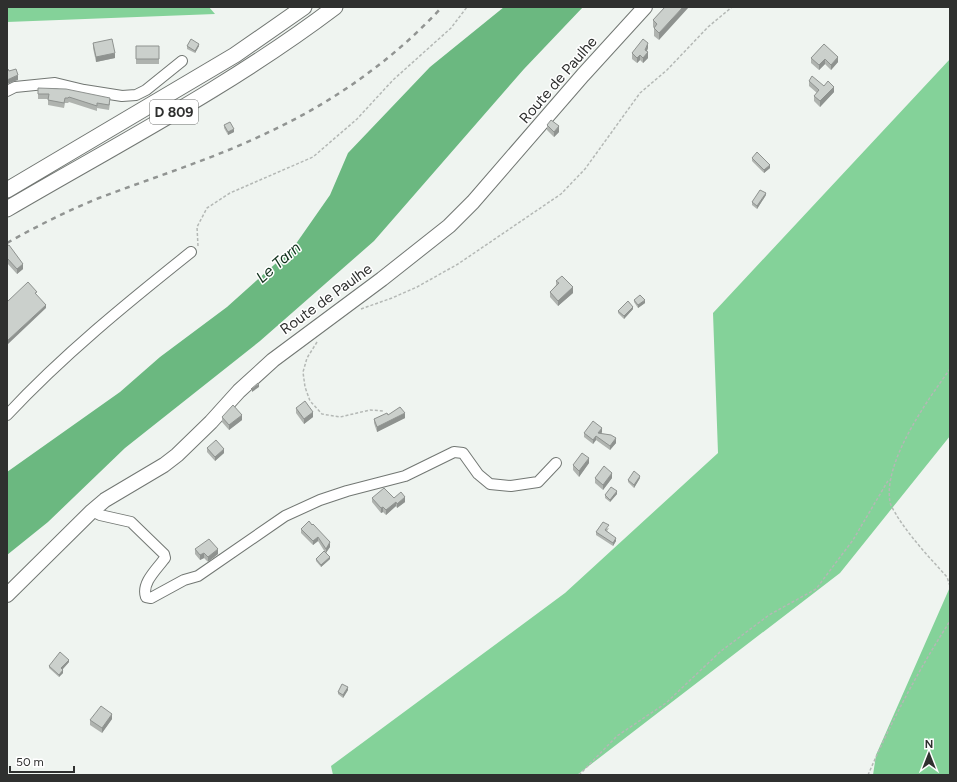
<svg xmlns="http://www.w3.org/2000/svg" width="957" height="782" font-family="Figtree,sans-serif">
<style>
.forest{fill:#84d299}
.water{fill:#6bb880}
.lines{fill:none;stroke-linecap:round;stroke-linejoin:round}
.street-casing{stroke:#727773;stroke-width:12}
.secondary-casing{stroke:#727773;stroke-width:16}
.primary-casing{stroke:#727773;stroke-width:17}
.path{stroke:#b4b8b5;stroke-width:1.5;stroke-dasharray:3 2;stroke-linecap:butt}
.street{stroke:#fff;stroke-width:10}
.secondary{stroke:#fff;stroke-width:14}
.primary{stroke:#fff;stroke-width:15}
.rail{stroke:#919492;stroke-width:2.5;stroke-dasharray:5 5;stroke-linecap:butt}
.wall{fill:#afb3af}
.shaded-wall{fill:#8e928f}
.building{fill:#cbd0cc;stroke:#8e928f}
.labels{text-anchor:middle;stroke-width:3;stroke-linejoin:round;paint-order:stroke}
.shield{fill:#fff;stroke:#6d6e6d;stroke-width:1}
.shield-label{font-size:14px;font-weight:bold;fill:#2f302f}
.street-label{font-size:15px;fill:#2f302f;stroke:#fff}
.water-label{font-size:16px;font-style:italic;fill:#10311b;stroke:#fff}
</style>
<rect width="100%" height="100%" fill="#eff4f0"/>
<!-- forest -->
<path class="forest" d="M7 7H209L215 14 7 22Z
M950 59V436L840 573 577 775H333L331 766 565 593 718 453 713 313Z
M950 587V775H873L876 755Z"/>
<!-- water -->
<path class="water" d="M504 7H583L524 69 374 241 260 341 125 448 48 522 7 555V472L120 392 160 357 227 307 293 248 330 195 348 153 430 67Z"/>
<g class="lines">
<!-- street casing -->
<g class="street-casing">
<path id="street" d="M7 91 15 87 55 83 84 90 122 96 136 95 146 90 182 61
M7 415C63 355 127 303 191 252
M92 511 100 515 131 522 164 554 165 558C157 569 141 583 146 597L151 598 184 580 198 576 285 516 320 500 347 491 405 476 454 452 463 453 478 474 490 484 511 486 538 482 556 463"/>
</g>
<!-- secondary casing -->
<g class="secondary-casing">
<path id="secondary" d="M7 595 92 511 105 500 164 465 177 455 211 422 239 391 273 360 382 279 449 226 473 202 583 75 645 7"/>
</g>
<!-- primary casing -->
<g class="primary-casing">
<path id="primary" d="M7 190 235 55 304 7
M7 209C118 144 232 85 335 7"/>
</g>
<!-- path -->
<path class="path" d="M198 246 197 227 207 208 230 193 313 157 357 119 393 80 451 28 467 7
M361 309 392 298 417 287 458 264 561 194 585 169 640 93 667 70 708 27 732 7
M317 342 307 358 303 372 305 387 310 401 322 414 340 417 370 410 384 411
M950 369C927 401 883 462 890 502 891 507 895 512 897 516 911 538 929 557 947 577L950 586
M579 775 617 736 666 703 721 651 769 615 816 589 853 540 889 479
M868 775C891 722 919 669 950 621"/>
<!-- street -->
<use href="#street" class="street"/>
<!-- secondary -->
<use href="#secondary" class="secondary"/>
<!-- primary -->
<use href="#primary" class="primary"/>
<!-- rail -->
<path class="rail" d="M7 243C37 226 67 211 99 198 157 176 216 158 271 131 335 101 394 59 442 7"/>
</g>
<!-- wall -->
<path class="wall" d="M665 7 659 40 654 36V28L653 27V20Z
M93 43 115 58 96 62 93 48Z
M824 44 838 62 831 70 825 64 819 70 811 63V58Z
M136 46H159V64H136Z
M187 46H199L195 53 187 49Z
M648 48 647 51 648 58 643 63 640 60 637 63 632 59V53Z
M809 81 824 86 834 92 820 107 814 101V96L817 93 809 86Z
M38 88 110 103 109 110 97 108V111L69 102 68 103H65L64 108 48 105V99H38Z
M224 125 234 132 228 135 224 128Z
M547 125 559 132 554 137 547 130Z
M752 158 770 168 764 173 752 161Z
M766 195 757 209 752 205V202Z
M7 246 23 269 17 274 7 263Z
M556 281 573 293 558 306 550 297V292L556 285Z
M634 300 645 303 638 308 634 302Z
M633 309 624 319 618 313V311Z
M296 408 313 417 304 424 296 413Z
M388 415 405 418 377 432 374 423V419Z
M222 417 242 420 229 430 222 422Z
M602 432 601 434 616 443 610 450 596 440 593 444 584 437V433Z
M207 448 224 453 215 461 207 452Z
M589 463 579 477 573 470V465Z
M595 478H612L603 490 595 483Z
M640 478 634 488 628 482V480Z
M617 494 610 502 605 498V495Z
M372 498H394L405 502 397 508 396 506 386 515 383 512 381 513 372 502Z
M309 521 330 547 326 552 330 559 321 567 316 561V559L325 552 318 541 313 545 301 533V529Z
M609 528 607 531 616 541 613 546 596 535V532Z
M195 549 218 554 208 562 204 558 200 560 195 554Z
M69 662 62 670 63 673 59 677 49 668V666Z
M348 690 343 698 338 694V692Z
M112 719 102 733 90 725V720Z"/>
<!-- shaded-wall -->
<path class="shaded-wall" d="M683 7H689L659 40V33Z
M648 43V48L645 55V50Z
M199 44V46L195 53V51Z
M648 52V58L643 63V58Z
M115 53V58L96 62V57Z
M640 55V60L637 63V58Z
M838 57V62L831 70V65Z
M825 59V64L819 70V65Z
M18 75V80L7 84V80Z
M834 87V92L820 107V101Z
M559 126V132L554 137V132Z
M234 129V132L228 135V132Z
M770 165V168L764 173V170Z
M766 193V195L757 209V206Z
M23 264V269L17 274V269Z
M573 287V293L558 306V301Z
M645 300V303L638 308V305Z
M46 305V308L7 345V341Z
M633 307V309L624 319V316Z
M259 384V387L252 392V389Z
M313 412V417L304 424V419Z
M405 413V418L377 432V427Z
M242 415V420L229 430V425Z
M602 428V432L598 438V433Z
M596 436V440L593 444V440Z
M616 438V443L610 450V446Z
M224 449V453L215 461V457Z
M589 458V463L579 477V471Z
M612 473V478L603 490V485Z
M640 476V478L634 488V485Z
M617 491V494L610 502V500Z
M405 497V502L397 508V504Z
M396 502V506L386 515V510Z
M383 507V512L381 513V508Z
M318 537V541L313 545V541Z
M616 538V541L613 546V543Z
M330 542V547L326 553V549Z
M218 549V554L208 562V557Z
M204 553V558L200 560V555Z
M330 557V559L321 567V565Z
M69 660V662L61 671V668Z
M63 670V673L59 677V675Z
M348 687V690L343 698V695Z
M112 714V719L102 733V728Z"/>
<!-- building -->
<path class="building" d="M665 7H683L659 33 654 28 657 24 653 20Z
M112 39 115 53 96 57 93 43Z
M191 39 199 44 195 51 187 46Z
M643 39 648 43 645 50 648 52 643 58 640 55 637 58 632 53Z
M824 44 838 57 831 65 825 59 819 65 811 58Z
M136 46H159V59H136Z
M7 69H8L9 71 16 69 18 75 7 80Z
M812 76 824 86 828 81 834 87 820 101 814 96 819 90 809 81Z
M38 88 66 89 110 98 109 105 97 103V106L69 97 68 98H65L64 103 48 100 49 94H38Z
M551 120 559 126 554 132 547 125Z
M230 122 234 129 228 132 224 125Z
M757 152 770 165 764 170 752 158Z
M760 190 766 193 757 206 752 202Z
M9 245 23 264 17 269 7 258V246Z
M562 276 573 287 558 301 550 292 559 283 556 281Z
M28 282 37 292 35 293 46 305 7 341V302Z
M640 295 645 300 638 305 634 300Z
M628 301 633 307 624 316 618 311Z
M258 383 259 384 252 389H251Z
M305 401 313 412 304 419 296 408Z
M233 405 242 415 229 425 222 417Z
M400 407 405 413 377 427 374 419 387 413 388 415Z
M593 421 602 428 598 433 611 435 616 438 610 446 596 436 593 440 584 433Z
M216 440 224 449 215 457 207 448Z
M582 453 589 458 579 471 573 465Z
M604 466 612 473 603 485 595 478Z
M634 471 640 476 634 485 628 480Z
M611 487 617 491 610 500 605 495Z
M384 488 394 498 401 492 405 497 397 504 396 502 386 510 383 507 381 508 372 498Z
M309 521 312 525 313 524 330 542 326 549 318 537 313 541 301 529Z
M603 522 609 525 605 530 616 538 613 543 596 532Z
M209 539 218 549 208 557 204 553 200 555 195 549Z
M324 551 330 557 321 565 316 559Z
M60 652 69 660 61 668 63 670 59 675 49 666Z
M342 684 348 687 343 695 338 692Z
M101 706 112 714 102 728 90 720Z"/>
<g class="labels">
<!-- shield labels -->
<rect class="shield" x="150" y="100" width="48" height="24" rx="3"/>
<g class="shield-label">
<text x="174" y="117">D 809</text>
</g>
<!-- street labels -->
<g class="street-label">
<text transform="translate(558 80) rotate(-49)" y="5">Route de Paulhe</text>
<text transform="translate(326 299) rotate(-36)" y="5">Route de Paulhe</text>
</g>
<!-- water labels -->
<g class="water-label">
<text transform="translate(278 262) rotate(-41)" y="6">Le Tarn</text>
</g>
</g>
<!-- border -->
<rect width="957" height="782" fill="none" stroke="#2f302f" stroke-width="16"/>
<!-- north arrow -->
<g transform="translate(929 754)" stroke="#ffffff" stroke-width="3" paint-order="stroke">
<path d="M0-3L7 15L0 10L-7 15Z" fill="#2f302f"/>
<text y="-6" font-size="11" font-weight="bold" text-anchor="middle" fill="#2f302f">N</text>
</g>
<!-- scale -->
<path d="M10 766v6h64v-6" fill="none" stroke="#2f302f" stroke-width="2"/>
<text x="16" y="766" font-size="12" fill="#2f302f" stroke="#ffffff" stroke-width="3" paint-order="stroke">50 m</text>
</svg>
